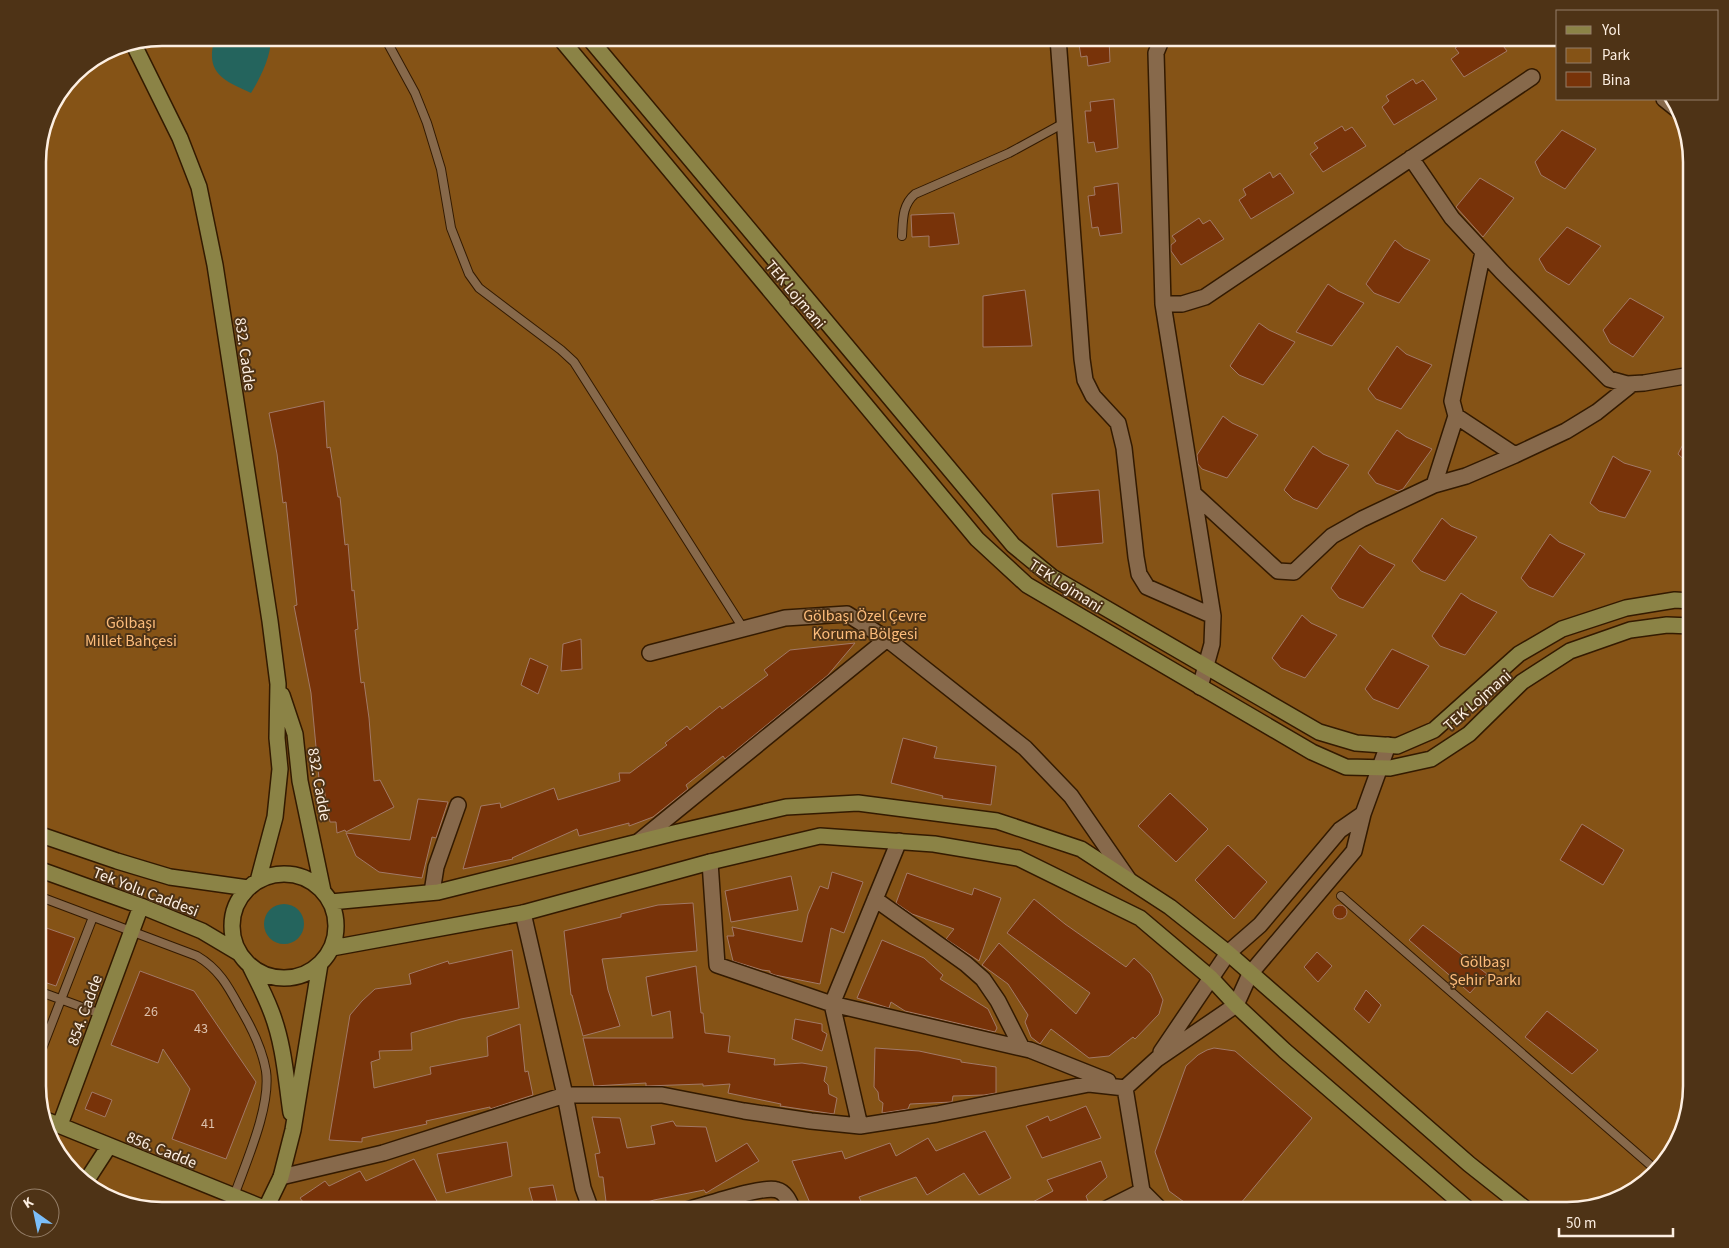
<svg xmlns="http://www.w3.org/2000/svg" width="1729" height="1248" font-family="'Source Sans 3',sans-serif">
<style>
.green{fill:#855316}
.water{fill:#24645d}
.building{fill:#783309;stroke:#a27967}
.lines{fill:none;stroke-linecap:round;stroke-linejoin:round}
.lane-casing{stroke:#331a00;stroke-width:10}
.street-casing{stroke:#331a00;stroke-width:18}
.secondary-casing{stroke:#331a00;stroke-width:18}
.lane{stroke:#87694b;stroke-width:8}
.street{stroke:#87694b;stroke-width:15}
.secondary{stroke:#8b8346;stroke-width:15}
.labels{text-anchor:middle;stroke-width:4;stroke-linejoin:round;paint-order:stroke}
.number-label{font-size:14px;fill:#dcc0ac}
.street-label{font-size:16px;fill:#fdefe2;stroke:#4e3316}
.park-label{font-size:16px;fill:#fcbc7b;stroke:#4e3316}
.rim{fill:none;stroke:#fdefe2;stroke-width:2.5}
</style>
<rect width="100%" height="100%" fill="#4e3316"/>
<!-- green -->
<path class="green" d="M162 38H1558V99H1672L1679 107 1691 162V1086L1685 1126 1666 1162 1622 1198 1567 1210H162L122 1204 86 1185 54 1148 38 1094V153L50 107 80 69 114 47Z"/>
<!-- water -->
<path class="water" d="M215 38H271C271 56 261 77 251 93 224 81 204 73 215 38Z
M264 924a20 20 0 1 1 40 0a20 20 0 1 1-40 0Z"/>
<!-- building -->
<path class="building" d="M1078 38H1109L1110 62 1088 66 1087 56 1081 57Z
M1471 38H1497L1507 51 1464 77 1451 59 1459 53 1455 48Z
M1413 79 1416 84 1423 80 1437 99 1394 125 1382 107 1389 101 1386 96Z
M1114 99 1118 148 1096 152 1094 142 1088 143 1085 111H1091L1090 102Z
M1342 126 1345 131 1352 127 1366 146 1323 172 1310 154 1318 148 1314 143Z
M1562 130 1596 149 1565 189 1541 175 1535 162Z
M1270 172 1273 178 1280 173 1294 193 1251 219 1239 200 1246 195 1243 189Z
M1480 178 1514 198 1483 237 1456 207Z
M1118 183 1122 233 1100 236 1098 227 1092 228 1088 196 1095 195 1094 187Z
M954 213 959 244 929 247V236L912 237 911 215Z
M1199 218 1203 224 1210 220 1224 239 1181 265 1171 251V245L1176 241 1172 236Z
M1567 227 1601 246 1569 285 1546 271 1539 259Z
M1395 240 1404 248 1430 260 1399 303 1374 293 1366 284Z
M1328 284 1338 291 1364 303 1332 346 1296 332Z
M1025 290 1032 346 983 347V296Z
M1630 298 1664 317 1633 357 1610 343 1603 330Z
M1259 323 1269 330 1295 342 1263 385 1239 375 1230 366Z
M1397 346 1406 354 1432 365 1401 409 1376 399 1368 389Z
M324 401 327 448 330 447 338 497H340L345 545 348 544 352 591 354 590 358 629 355 630 361 683 364 682 369 718 374 781 380 780 394 807 346 832 345 830 337 833 336 822H330L322 778 319 779 311 693 294 606 297 605 286 502 283 503 277 454 269 413Z
M1223 416 1232 423 1258 435 1227 478 1202 469 1198 464 1197 455Z
M1692 427V467L1678 454Z
M1397 430 1406 437 1432 449 1403 489 1398 491 1376 483 1368 473Z
M1313 446 1323 454 1349 465 1317 509 1293 499 1284 490Z
M1613 456 1624 463 1651 471 1625 518 1599 511 1590 503Z
M1099 490 1103 543 1057 547 1052 494Z
M1442 518 1451 526 1477 537 1445 581 1421 571 1412 561Z
M1550 534 1559 542 1585 554 1553 597 1529 587 1521 578Z
M1360 545 1369 553 1395 565 1363 608 1339 598 1331 588Z
M1461 593 1471 600 1497 612 1465 655 1440 646 1432 636Z
M1302 615 1311 623 1337 635 1305 678 1281 668 1272 658Z
M581 639 582 669 561 671 563 644Z
M855 643 828 675 725 759 723 756 686 785 688 789 653 817 629 826V823L579 836 577 829 512 858 513 859 463 869 481 806 500 803 501 808 554 788 558 800 620 781 619 773H630L667 745 665 743 687 726 690 730 720 706 722 709 768 675 764 670 790 650Z
M1392 649 1429 666 1398 709 1373 699 1365 689Z
M530 658 548 666 538 694 521 685Z
M903 738 937 747 934 758 996 766 991 805 942 798 943 796 891 783Z
M1170 793 1208 829 1176 862 1138 826Z
M418 799 448 802 436 838 432 837 422 878 379 872 356 856 346 833 410 840Z
M1582 824 1624 850 1603 885 1560 860Z
M1228 845 1267 882 1234 919 1195 880Z
M832 872 863 882 844 933 831 928 820 984 775 975 770 973V971L762 970 733 961 727 936H734L732 927 802 942 808 914 820 886 828 889Z
M907 873 972 895 974 888 1001 898 979 961 946 939 954 929 912 914 896 903Z
M791 876 798 910 731 922 725 891Z
M1034 899 1065 924 1126 967 1134 958 1151 974 1163 1000 1159 1014 1135 1039 1133 1037 1109 1056 1089 1058 1051 1029 1040 1044 1031 1037 1025 1022 1028 1015 1008 984 982 965 999 943 1076 1014 1090 993 1007 933Z
M693 903 697 951 602 959 608 990 620 1026 583 1036 572 995H571L564 931 621 917V914L658 905Z
M1333 912a7 7 0 1 1 14 0a7 7 0 1 1-14 0Z
M38 925 75 938 56 986 38 980Z
M1423 925 1487 974 1470 993 1409 940Z
M882 940 924 958 943 975 940 979 988 1009 997 1028 995 1032 905 1011 891 1002 889 1008 857 998Z
M512 950 519 1008 461 1019 411 1033 412 1050 379 1051 380 1059 371 1062 374 1088 431 1074 430 1067 488 1056 487 1037 520 1024 525 1072 528 1071 533 1095 490 1109V1107L426 1121 427 1124 362 1138V1142L329 1140 350 1015 362 1001 375 989 411 984 409 974 448 961 449 964Z
M1317 952 1332 966 1318 982 1304 967Z
M696 966 701 1013H703L705 1033 730 1036 728 1052 775 1059 774 1065 802 1063 827 1067 824 1081 828 1085 829 1094 837 1098 834 1114 780 1106 781 1104 728 1093 730 1084 703 1086V1084L646 1086V1083L594 1086 583 1038H673L670 1011 652 1016 646 977Z
M140 971 194 991 256 1082 226 1159 172 1139 190 1089 163 1049 158 1063 111 1045Z
M1366 990 1381 1005 1369 1023 1354 1009Z
M1547 1011 1598 1050 1572 1074 1525 1037Z
M795 1019 822 1024V1031L827 1034 822 1051 792 1039Z
M875 1048 919 1051 961 1060V1062L996 1067V1093L984 1095 953 1096 952 1102 910 1104 908 1109 882 1113 883 1103 879 1100 878 1092 874 1087Z
M1214 1048 1235 1051 1312 1118 1235 1210H1195L1169 1191 1155 1152 1186 1066 1198 1055 1207 1050Z
M92 1092 112 1100 105 1117 85 1109Z
M1086 1106 1101 1138 1042 1158 1026 1126 1048 1116 1050 1121Z
M592 1117 620 1118 627 1148 655 1144 651 1126 673 1121 676 1126 706 1127 716 1162 747 1143 759 1161 706 1193 704 1190 654 1200 621 1210H607L603 1177H599L595 1154 600 1153Z
M985 1131 1011 1178 979 1195 964 1173 927 1195 916 1177 859 1197 865 1210H813L792 1161 842 1151 845 1159 890 1143 896 1156 928 1138 936 1151Z
M507 1142 512 1176 446 1193 437 1154Z
M414 1159 438 1203 425 1210H309L300 1198 325 1181 329 1186 360 1171 366 1181Z
M1101 1161 1107 1177 1086 1196 1088 1201 1062 1210H1018L1053 1191 1047 1180Z
M553 1185 559 1210H535L529 1188Z"/>
<g class="lines">
<!-- lane casing -->
<g class="lane-casing">
<path id="lane" d="M385 38 415 93 427 123 441 169 451 228 469 274 479 288 561 350 574 362 743 628
M902 236C903 220 902 205 915 194L1009 153 1064 123
M38 896 197 956C219 969 228 986 240 1008 252 1028 262 1048 266 1071 271 1107 246 1162 234 1196
M1341 896 1656 1170
M38 991 101 1014
M38 1059 93 917"/>
</g>
<!-- street casing -->
<g class="street-casing">
<path id="street" d="M1058 38 1082 359 1085 380 1093 396 1118 423 1124 448 1136 557 1139 574 1147 587 1213 616
M1162 38 1156 53 1163 304 1213 616 1212 644 1200 687
M1664 99 1679 111
M1411 158 1452 218 1502 272 1609 379 1627 384 1644 383 1691 375
M1483 252 1452 401 1456 416 1515 455 1566 431 1597 412 1632 384
M1163 304H1182L1205 297 1532 77
M1456 416 1434 485 1466 476 1515 455
M1194 494 1278 571 1294 572 1332 536 1362 519 1434 485
M650 653 785 618 847 614 887 639
M638 842 887 639 1025 748 1071 796 1129 880
M710 862 717 965 832 1004 1030 1050 1108 1081
M432 892 436 867 458 805
M875 899 966 964 983 979 998 1001 1022 1048
M523 913 565 1095 583 1188 591 1210
M1161 1052 1228 953 1260 925 1340 830 1363 814
M860 1126 832 1004 899 841
M281 1177 383 1153 565 1095H662L744 1111 811 1121 860 1126 937 1114 1089 1084 1125 1088
M686 1210C704 1206 762 1185 777 1190 786 1192 790 1203 793 1210
M1104 1210 1142 1191
M1161 1210 1142 1191 1125 1088 1157 1059 1236 1005 1250 974 1354 851 1363 814 1388 745"/>
</g>
<!-- secondary casing -->
<g class="secondary-casing">
<path id="secondary" d="M560 38 977 539 1027 585 1312 752 1346 767 1390 768 1431 759 1469 734 1522 682 1570 651 1630 630 1667 625 1691 626
M589 38 1013 545 1052 577 1319 732 1356 743 1397 746 1434 730 1519 654 1562 629 1626 608 1675 600 1691 601
M133 43 180 138 199 187 215 265 270 621 278 684 277 738 280 769 275 817 258 881
M282 695 295 734 300 781 323 891
M38 834 117 861 170 877 248 888
M38 869 141 906 202 931 239 953
M232 926a52 52 0 1 1 104 0a52 52 0 1 1-104 0Z
M331 902 438 892 674 833 786 807 858 803 997 821 1081 849 1170 907 1228 953 1469 1164 1527 1210
M332 948 523 913 710 862 820 836 934 844 1018 858 1140 918 1211 978 1236 1005 1285 1051 1469 1210
M250 966C257 980 265 995 271 1011 284 1044 286 1079 291 1113
M46 1120 266 1209
M60 1125 141 906
M85 1183 109 1146
M265 1210 281 1177 293 1130 320 964"/>
</g>
<!-- lane -->
<use href="#lane" class="lane"/>
<!-- street -->
<use href="#street" class="street"/>
<!-- secondary -->
<use href="#secondary" class="secondary"/>
</g>
<g class="labels">
<!-- number labels -->
<g class="number-label">
<text x="151" y="1016">26</text>
<text x="201" y="1033">43</text>
<text x="208" y="1128">41</text>
</g>
<!-- street labels -->
<g class="street-label">
<text transform="translate(796 294) rotate(50)" y="6">TEK Lojmani</text>
<text transform="translate(246 354) rotate(82)" y="6">832. Cadde</text>
<text transform="translate(1066 585) rotate(33)" y="6">TEK Lojmani</text>
<text transform="translate(1477 700) rotate(-41)" y="6">TEK Lojmani</text>
<text transform="translate(320 784) rotate(80)" y="6">832. Cadde</text>
<text transform="translate(146 891) rotate(21)" y="6">Tek Yolu Caddesi</text>
<text transform="translate(84 1010) rotate(-70)" y="6">854. Cadde</text>
<text transform="translate(162 1149) rotate(22)" y="6">856. Cadde</text>
</g>
<!-- park labels -->
<g class="park-label">
<text x="865" y="621">Gölbaşı Özel Çevre<tspan x="865" dy="18">Koruma Bölgesi</tspan></text>
<text x="131" y="628">Gölbaşı<tspan x="131" dy="18">Millet Bahçesi</tspan></text>
<text x="1485" y="967">Gölbaşı<tspan x="1485" dy="18">Şehir Parkı</tspan></text>
</g>
</g>
<!-- crop -->
<path d="M0 0H1729V1248H0ZM162 46H1567A116 116 0 0 1 1683 162V1086A116 116 0 0 1 1567 1202H162A116 116 0 0 1 46 1086V162A116 116 0 0 1 162 46Z" fill="#4e3316" fill-rule="evenodd"/>
<path class="rim" d="M162 46H1567A116 116 0 0 1 1683 162V1086A116 116 0 0 1 1567 1202H162A116 116 0 0 1 46 1086V162A116 116 0 0 1 162 46Z"/>
<!-- legend -->
<rect x="1556" y="10" width="162" height="90" fill="#4e3316" stroke="#947e68"/>
<rect x="1566" y="26" width="25" height="8" fill="#8b8346" stroke="#947e68"/>
<text x="1602" y="35" font-size="15" fill="#fdefe2">Yol</text>
<rect x="1566" y="48" width="25" height="15" fill="#855316" stroke="#947e68"/>
<text x="1602" y="60" font-size="15" fill="#fdefe2">Park</text>
<rect x="1566" y="72" width="25" height="15" fill="#783309" stroke="#947e68"/>
<text x="1602" y="85" font-size="15" fill="#fdefe2">Bina</text>
<!-- north arrow -->
<g transform="translate(35 1213) rotate(327)"><circle r="24" fill="#4e3316" stroke="#947e68"/>
<path d="M0-4L9 19L0 12L-9 19Z" fill="#7bbef9"/>
<text y="-8" font-size="14" font-weight="bold" text-anchor="middle" fill="#fdefe2">K</text>
</g>
<!-- scale -->
<path d="M1559 1228v8h114v-8" fill="none" stroke="#fdefe2" stroke-width="2.5"/>
<text x="1566" y="1228" font-size="15" fill="#fdefe2" stroke="#4e3316" stroke-width="4" paint-order="stroke">50 m</text>
</svg>
